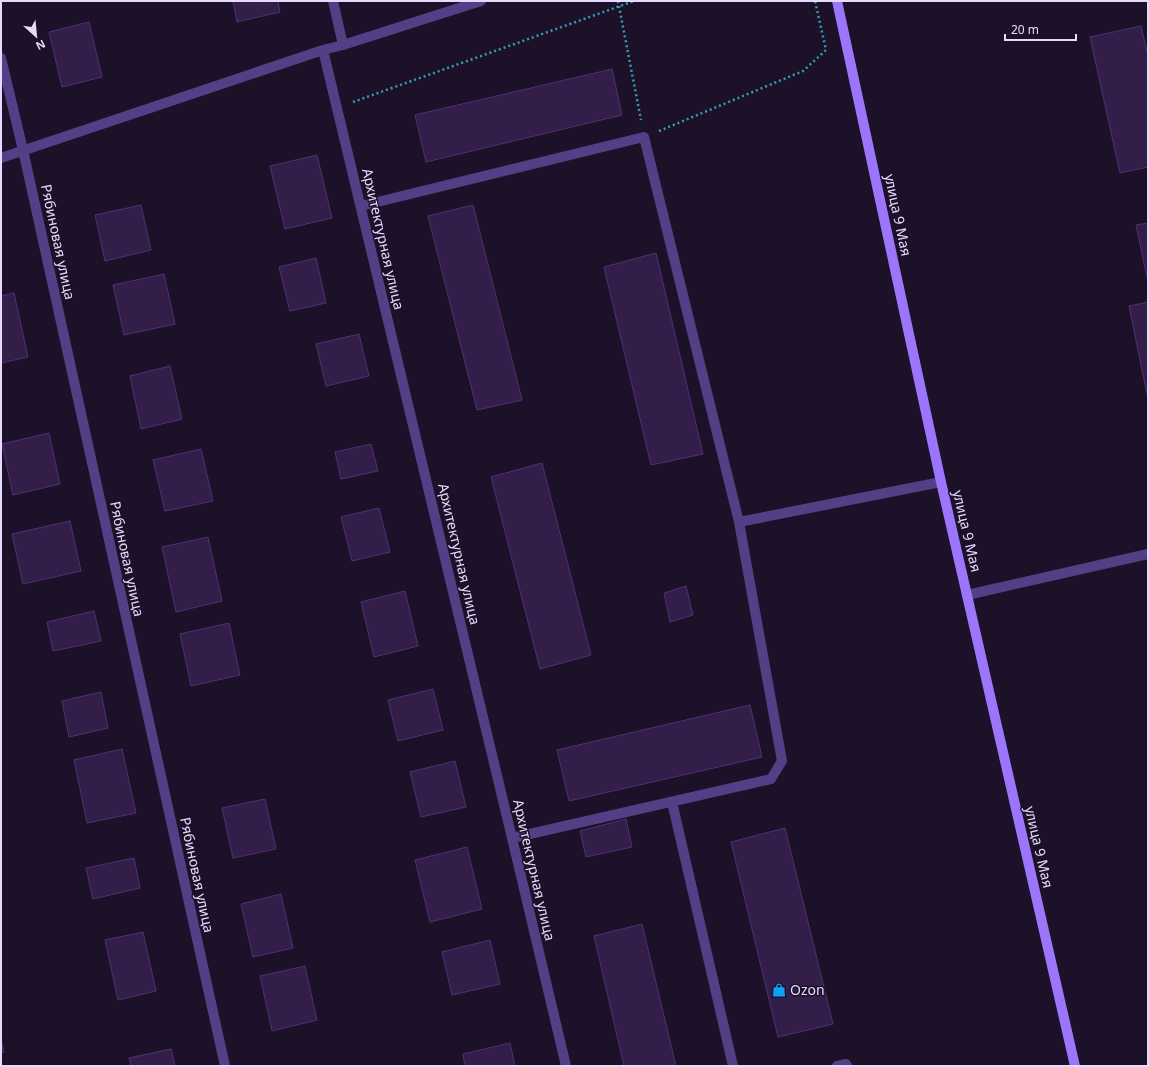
<svg xmlns="http://www.w3.org/2000/svg" width="1149" height="1067" font-family="'Noto Sans',sans-serif">
<style>
.building{fill:#321e49;stroke:#503174}
.lines{fill:none;stroke-linecap:round;stroke-linejoin:round}
.path{stroke:#359db8;stroke-width:2.5;stroke-dasharray:2 3;stroke-linecap:butt}
.lane{stroke:#543e86;stroke-width:10}
.street{stroke:#543e86;stroke-width:10}
.secondary{stroke:#9c75fa;stroke-width:10}
.labels{text-anchor:middle;stroke-width:3;stroke-linejoin:round;paint-order:stroke}
.street-label{font-size:14px;fill:#e8dafe;stroke:#1c1129}
.poi-label{font-size:14px;fill:#e8dafe;stroke:#1c1129;text-anchor:start}
</style>
<rect width="100%" height="100%" fill="#1c1129"/>
<!-- building -->
<path class="building" d="M233 1H278L280 12 237 22Z
M89 22 102 77 62 87 49 32Z
M1141 26 1148 56V167L1120 173 1090 37Z
M612 69 622 115 426 162 415 115Z
M317 155 332 218 285 229 270 166Z
M141 205 151 250 105 261 95 215Z
M473 205 522 400 477 410 428 216Z
M1148 223V282L1136 225Z
M656 253 703 454 651 465 604 267Z
M316 258 326 303 290 311 279 267Z
M164 274 175 324 124 335 113 285Z
M14 293 28 357 1 363V296Z
M1148 302V399L1129 306Z
M359 334 369 376 326 386 316 344Z
M170 366 182 419 141 429 130 376Z
M49 433 60 484 13 495 2 444Z
M371 444 378 471 341 479 335 452Z
M201 449 213 501 165 511 153 460Z
M542 463 591 655 540 669 491 477Z
M379 508 390 552 352 561 341 517Z
M70 521 81 571 23 584 12 534Z
M208 537 222 601 176 612 162 547Z
M686 586 693 615 670 622 664 593Z
M405 591 418 646 374 657 361 602Z
M94 611 101 641 53 651 47 622Z
M229 623 240 675 191 686 180 634Z
M433 689 443 730 398 741 388 700Z
M101 692 108 728 69 737 62 701Z
M750 705 762 757 569 801 557 750Z
M122 749 136 813 87 823 74 760Z
M455 761 466 807 421 817 410 772Z
M265 799 276 849 233 858 222 808Z
M626 819 632 847 586 857 580 831Z
M785 828 833 1024 778 1037 731 842Z
M467 847 482 909 430 922 415 860Z
M134 858 140 888 93 899 86 868Z
M281 894 293 948 253 957 241 904Z
M642 924 676 1066H624L594 936Z
M143 932 156 991 118 1000 105 940Z
M490 940 500 984 452 995 442 952Z
M305 966 317 1020 272 1031 260 976Z
M1 1039 4 1052 1 1053Z
M510 1043 515 1066H465L463 1054Z
M171 1049 175 1066H131L129 1058Z"/>
<g class="lines">
<!-- path -->
<path class="path" d="M618 1 641 120
M353 102 634 1
M659 131 803 71 826 50 815 1"/>
<!-- lane -->
<path class="lane" d="M361 206 644 137 739 522
M967 595 1148 554
M672 802 733 1066
M512 838 771 779 782 761 739 522 941 482
M837 1066 846 1064 847 1066"/>
<!-- street -->
<path class="street" d="M333 1 343 45
M323 50 512 838 566 1066
M1 58 23 150 225 1066
M1 158 323 50 343 45 481 1"/>
<!-- secondary -->
<path class="secondary" d="M837 1 941 482 1075 1066"/>
</g>
<!-- icons -->
<defs>
<g id="shop-bare" transform="scale(1.08)"><path d="M-5-2.5h2.3a2.7 3.5 0 0 1 5.4 0H5L5.5 6h-11ZM-1.5-2.5h3a1.5 2.3 0 0 0-3 0Z" fill="#0da1f7" stroke="#1c1129" stroke-width="2.5" paint-order="stroke"/></g>
</defs>
<g fill-rule="evenodd">
<use href="#shop-bare" x="779" y="990"/>
</g>
<g class="labels">
<!-- street labels -->
<g class="street-label">
<text transform="translate(898 215) rotate(78)" y="5">улица 9 Мая</text>
<text transform="translate(383 239) rotate(77)" y="5">Архитектурная улица</text>
<text transform="translate(58 242) rotate(78)" y="5">Рябиновая улица</text>
<text transform="translate(967 531) rotate(77)" y="5">улица 9 Мая</text>
<text transform="translate(459 554) rotate(77)" y="5">Архитектурная улица</text>
<text transform="translate(127 559) rotate(78)" y="5">Рябиновая улица</text>
<text transform="translate(1039 847) rotate(77)" y="5">улица 9 Мая</text>
<text transform="translate(534 870) rotate(77)" y="5">Архитектурная улица</text>
<text transform="translate(197 875) rotate(78)" y="5">Рябиновая улица</text>
</g>
<!-- poi labels -->
<g class="poi-label">
<text x="790" y="995">Ozon</text>
</g>
</g>
<!-- border -->
<rect width="1149" height="1067" fill="none" stroke="#e8dafe" stroke-width="4"/>
<!-- north arrow -->
<g transform="translate(36 36) rotate(153)" stroke="#1c1129" stroke-width="3" paint-order="stroke">
<path d="M0-3L7 15L0 10L-7 15Z" fill="#e8dafe"/>
<text y="-6" font-size="11" font-weight="bold" text-anchor="middle" fill="#e8dafe">N</text>
</g>
<!-- scale -->
<path d="M1005 34v6h71v-6" fill="none" stroke="#e8dafe" stroke-width="2"/>
<text x="1011" y="34" font-size="12" fill="#e8dafe" stroke="#1c1129" stroke-width="3" paint-order="stroke">20 m</text>
</svg>
